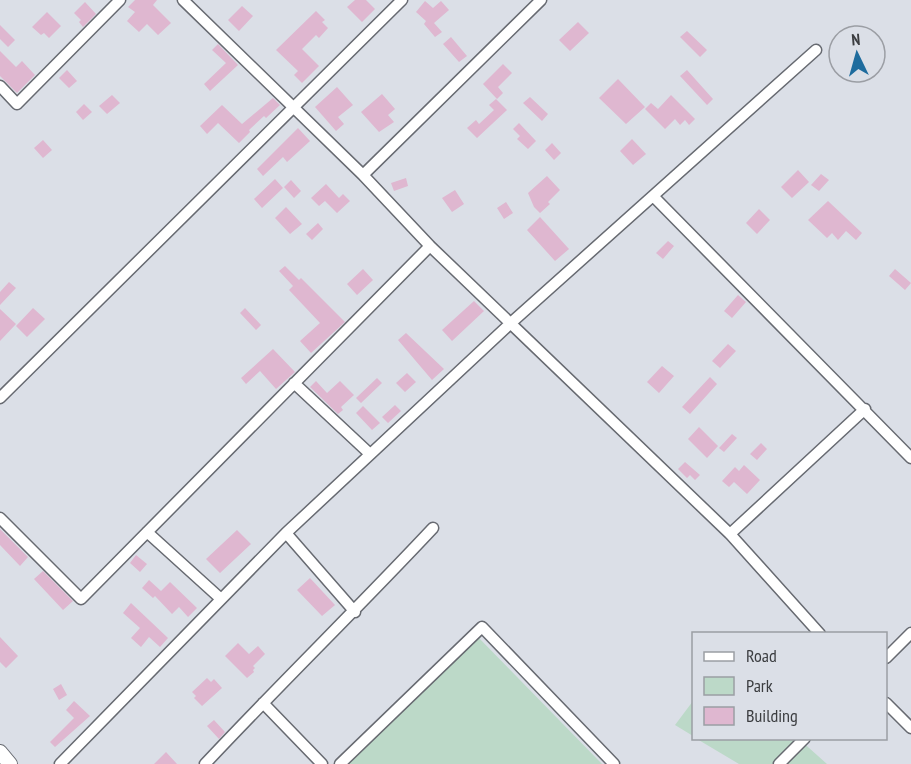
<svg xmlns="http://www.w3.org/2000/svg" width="911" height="764" font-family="'PT Sans Narrow',sans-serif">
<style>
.green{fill:#bcd9c8}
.building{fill:#dfb7d0}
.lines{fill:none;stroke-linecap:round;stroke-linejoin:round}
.minor-casing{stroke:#676a71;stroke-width:13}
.secondary-casing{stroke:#676a71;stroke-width:16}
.minor{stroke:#fff;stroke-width:10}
.secondary{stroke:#fff;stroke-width:14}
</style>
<rect width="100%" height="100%" fill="#dbdfe7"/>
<!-- green -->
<path class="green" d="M476 635 602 764H343Z
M693 701V736L675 725Z
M697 739H799L827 764H739Z"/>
<!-- building -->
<path class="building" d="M135 0H157L153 5 171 23 158 35 147 24 139 32 127 21 135 12 128 7Z
M355 0H366L375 9 362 22 347 7Z
M425 1 433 8 441 1 449 10 434 23 442 32 435 37 424 24 426 21 416 12Z
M85 2 96 14 83 27 79 22 81 20 74 13Z
M242 6 253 16 239 31 228 20Z
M316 11 325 20 322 22 328 28 319 38 316 35 302 49 319 66 302 83 294 75 298 71 276 50Z
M47 12 61 26 49 38 44 33 41 35 32 27Z
M578 22 589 33 570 51 559 40Z
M0 25 15 40 8 47 0 39Z
M687 31 707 50 700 57 680 37Z
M451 37 467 56 459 62 443 44Z
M218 44 238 65 210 91 204 84 226 63 212 50Z
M0 51 16 67 22 61 35 75 17 93 0 76Z
M503 64 512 73 498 87 503 93 497 99 483 84Z
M67 70 77 81 69 88 59 78Z
M687 70 713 99 707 105 680 76Z
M618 79 645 107 626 124 599 98Z
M337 87 353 105 338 117 344 124 336 131 315 107Z
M382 94 395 109 388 115 394 122 379 132 361 112Z
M112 95 120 103 107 114 99 106Z
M671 95 695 119 689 125 685 120 680 125 675 119 665 129 645 109 651 103 658 109Z
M530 97 548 114 542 121 523 103Z
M273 98 280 105 266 118 264 116 249 130 250 132 239 143 218 123 207 134 200 126 222 105 242 124Z
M496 99 507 110 477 138 467 128 476 120 479 124 494 110 489 105Z
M84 104 92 112 83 120 76 112Z
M519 123 536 141 528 149 517 139 520 136 513 129Z
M298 128 310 141 287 162 283 157 263 176 257 169Z
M632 139 646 154 633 165 620 151Z
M43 140 52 150 43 158 34 148Z
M552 143 561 153 554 160 545 150Z
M798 170 809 182 792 198 781 187Z
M821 174 829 180 819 191 811 185Z
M547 176 560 190 548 202 550 204 540 213 534 207 528 193Z
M406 178 408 186 394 191 391 183Z
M275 179 283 188 262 208 254 199Z
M291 180 301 191 294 198 284 187Z
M326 184 339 198 343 194 350 201 337 213 325 201 319 206 311 198Z
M455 190 464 204 452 212 442 198Z
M828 201 862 233 856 240 846 231 838 240 832 233 827 238 808 220Z
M506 202 513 213 504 219 497 208Z
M286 207 302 224 290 234 275 218Z
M759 209 770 220 757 234 746 223Z
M540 217 569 249 555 261 527 230Z
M318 223 323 229 312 240 306 234Z
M668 241 674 246 663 259 656 253Z
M285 266 299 280 301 278 345 322 311 353 300 341 320 323 289 290 293 286 279 271Z
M363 269 373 280 357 295 347 284Z
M895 269 911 283 905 290 889 276Z
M9 282 16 288 0 305V292Z
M738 295 746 302 732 318 724 311Z
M474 301 484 311 452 341 442 330Z
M33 308 45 319 27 337 16 326Z
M245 308 261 325 256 330 240 313Z
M0 309 16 324 0 341Z
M406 333 444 369 432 380 398 340Z
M728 344 736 351 720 368 712 361Z
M273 349 295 372 276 389 260 371 246 384 241 378Z
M662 366 674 376 659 393 647 382Z
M407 373 416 382 405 392 396 383Z
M710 377 717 384 690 414 682 407Z
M377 378 382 383 361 403 356 398Z
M316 381 327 393 340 381 354 395 341 407 343 410 338 414 310 387Z
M395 405 401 411 388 423 382 417Z
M363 406 380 423 372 430 356 413Z
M699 427 718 446 707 458 688 439Z
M732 434 737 438 724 452 719 448Z
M761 443 767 449 757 460 750 454Z
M685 462 700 475 695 480 690 475 687 478 678 469Z
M744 465 760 480 747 494 734 482 729 487 722 481 735 467 739 471Z
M0 529 28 557 20 566 0 545Z
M237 530 251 544 220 573 206 559Z
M136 555 147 564 140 572 130 563Z
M43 571 73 601 63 610 34 579Z
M310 578 335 605 322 616 297 590Z
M149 580 161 591 170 582 197 608 188 617 179 607 172 614 155 596 153 598 142 588Z
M131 603 168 638 160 647 149 637 141 647 131 638 140 628 123 613Z
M0 637 18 656 6 668 0 662Z
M238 643 249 654 258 646 265 654 253 666 255 668 253 670 254 672 247 678 225 656Z
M207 678 211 682 214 679 222 688 202 706 194 698 196 696 192 692Z
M61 684 67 695 59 700 53 689Z
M74 701 90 716 55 747 50 742 74 718 66 710Z
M214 720 225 732 219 739 207 726Z
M166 752 177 764H154Z"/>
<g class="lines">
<!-- minor casing -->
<g class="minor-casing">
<path id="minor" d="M183 0 363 175 430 246 730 534 820 634
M0 86 17 104 120 0
M363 175 541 0
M653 196 911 458
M294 383 370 454
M0 398 402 0
M0 518 81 599 430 246
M147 532 221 599
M286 533 355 612
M730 534 865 409
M886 658 911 633
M263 703 322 764
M886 703 911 728
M60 764 286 533 512 322 816 50
M205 764C280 684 358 608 433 528
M340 764 482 627 614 764
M779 764 805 738"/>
</g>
<!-- secondary casing -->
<g class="secondary-casing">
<path id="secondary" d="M0 752 10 764"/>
</g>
<!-- minor -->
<use href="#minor" class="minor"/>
<!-- secondary -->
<use href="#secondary" class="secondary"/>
</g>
<!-- legend -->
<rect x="692" y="632" width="195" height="108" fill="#dbdfe7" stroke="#9b9ea4" stroke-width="1.5"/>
<rect x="704" y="652" width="30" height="9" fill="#ffffff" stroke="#9b9ea4" stroke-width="1.5"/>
<text x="746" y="662" font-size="18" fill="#3b3d40">Road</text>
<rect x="704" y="677" width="30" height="18" fill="#bcd9c8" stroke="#9b9ea4" stroke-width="1.5"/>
<text x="746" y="692" font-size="18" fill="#3b3d40">Park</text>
<rect x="704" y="707" width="30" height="18" fill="#dfb7d0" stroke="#9b9ea4" stroke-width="1.5"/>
<text x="746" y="722" font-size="18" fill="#3b3d40">Building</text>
<!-- north arrow -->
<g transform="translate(857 54) rotate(355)"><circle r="28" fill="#dbdfe7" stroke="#9b9ea4" stroke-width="1.5"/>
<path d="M0-4.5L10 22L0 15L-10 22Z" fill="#1e6c9e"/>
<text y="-9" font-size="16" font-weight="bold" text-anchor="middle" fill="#3b3d40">N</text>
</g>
</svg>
